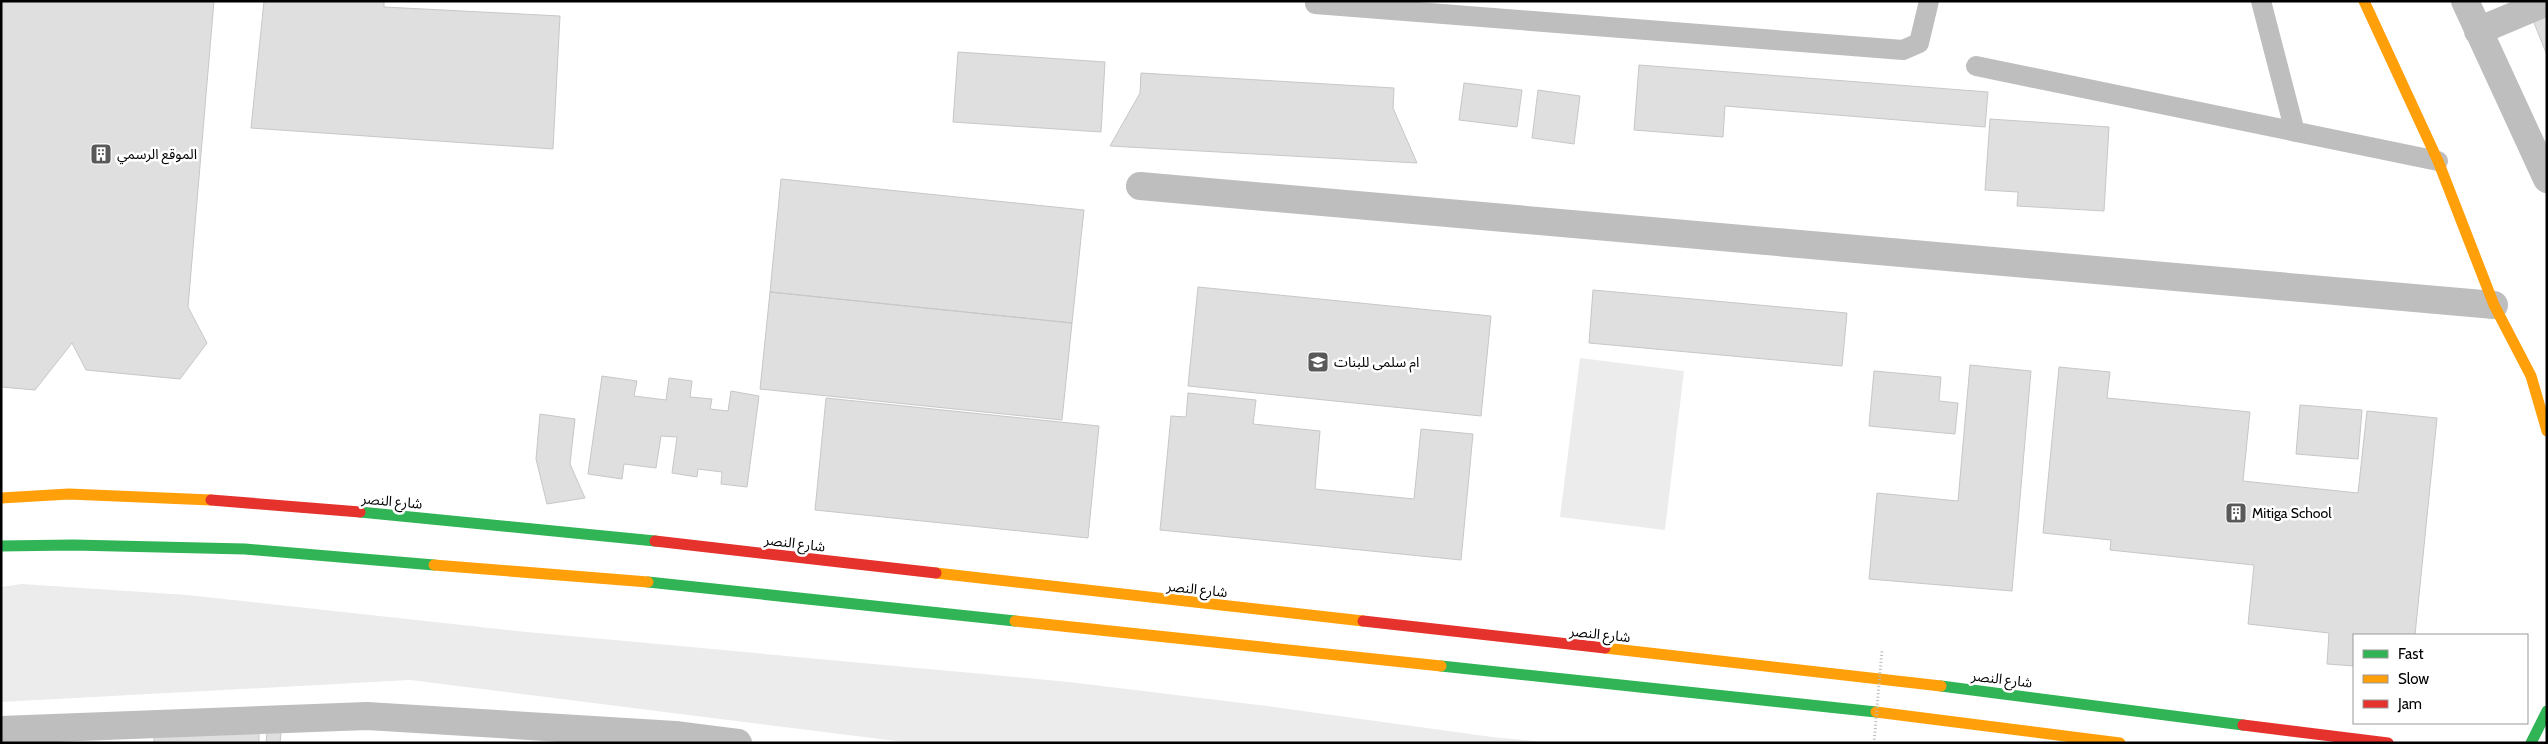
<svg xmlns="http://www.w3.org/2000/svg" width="2548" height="744" font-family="Cabin,'Noto Sans Arabic',sans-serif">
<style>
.green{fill:#ececec}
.building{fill:#dfdfdf;stroke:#c7c7c7}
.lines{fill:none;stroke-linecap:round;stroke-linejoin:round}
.lane{stroke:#bebebe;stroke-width:20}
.street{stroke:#bebebe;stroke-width:28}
.fast{stroke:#30b455;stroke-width:11}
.slow{stroke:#ff9f0a;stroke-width:11}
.jam{stroke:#e5322d;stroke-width:11}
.path-bridge{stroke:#b9b9b9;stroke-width:3;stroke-dasharray:1 2.5;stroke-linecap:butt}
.labels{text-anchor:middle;stroke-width:5;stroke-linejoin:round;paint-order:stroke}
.poi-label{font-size:14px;fill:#000;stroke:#fff;text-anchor:start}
.street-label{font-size:14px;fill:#000;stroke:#fff}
</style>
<rect width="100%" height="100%" fill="#fff"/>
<!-- green -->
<path class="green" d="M1580 358 1684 371 1665 530 1560 517Z
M22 584 187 595 527 632 1069 682 1267 706 1492 737 1555 743H912L410 680 1 702V587Z"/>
<!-- building -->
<path class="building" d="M1 1H214L188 307 207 343 180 379 86 370 72 343 35 390 1 387Z
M264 1H384V7L560 16 553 149 251 128Z
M2547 12V55L2532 18Z
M958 52 1105 62 1101 132 953 122Z
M1639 65 1988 92 1985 127 1725 106 1723 137 1634 130Z
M1141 73 1394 88 1393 108 1417 163 1110 146 1140 93Z
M1464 83 1522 90 1517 127 1459 120Z
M1538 90 1580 96 1574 144 1532 138Z
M1990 119 2109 127 2104 211 2017 206 2018 192 1985 190Z
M781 179 1084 210 1072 323 770 292Z
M1198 287 1491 316 1481 416 1188 386Z
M1593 290 1847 313 1842 366 1589 343Z
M770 292 1072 323 1062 420 760 389Z
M1970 365 2031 371 2012 591 1869 579 1877 493 1958 501Z
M2059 367 2110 372 2107 398 2250 412 2243 481 2358 493 2367 411 2437 418 2415 635H2354V666L2327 664 2329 633 2248 624 2254 565 2110 550 2111 540 2043 533Z
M1874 371 1941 377 1939 401 1958 403 1955 434 1869 426Z
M602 376 637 381 634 396 666 400 669 378 692 381 690 397 712 399 710 409 728 411 731 391 759 396 747 487 721 484 722 472 698 469 697 477 672 473 677 437 661 436 656 468 624 464 622 479 588 474Z
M1188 393 1256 400 1253 424 1320 431 1315 489 1414 499 1421 429 1473 434 1461 560 1160 530 1171 416 1186 417Z
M826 398 1099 426 1088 538 815 510Z
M2300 405 2362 410 2358 459 2296 454Z
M540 414 575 419 570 464 585 498 547 504 536 459Z
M268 722 282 723 280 743H266Z
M259 730V743H154V731Z"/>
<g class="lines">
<!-- lane -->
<path class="lane" d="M2261 1 2295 132
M1315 4 1903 50 1919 43 1929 1
M1976 66 2438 161"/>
<!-- street -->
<path class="street" d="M2465 1 2547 179
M2478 31 2547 2
M1140 186 2494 305
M1 730 367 716 675 735 738 743"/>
<!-- fast -->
<path class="fast" d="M360 512 655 541
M1 546 73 545 245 549 434 565
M648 582 1015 621
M1441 666 1876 712
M1941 686 2243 725
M2531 743 2547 711"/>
<!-- slow -->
<path class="slow" d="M2364 1 2438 161 2494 305 2531 376 2547 431
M1 498 69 494 211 500
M434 565 648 582
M936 573 1363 621
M1015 621 1441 666
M1605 648 1941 686
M1876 712 2120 743"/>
<!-- jam -->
<path class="jam" d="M211 500 360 512
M655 541 936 573
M1363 621 1605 648
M2243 725 2388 743"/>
<!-- path-bridge -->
<path class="path-bridge" d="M1874 743 1882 650"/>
</g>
<!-- icons -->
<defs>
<g id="building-square" transform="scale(1.125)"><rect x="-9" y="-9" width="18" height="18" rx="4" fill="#595959" stroke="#fff"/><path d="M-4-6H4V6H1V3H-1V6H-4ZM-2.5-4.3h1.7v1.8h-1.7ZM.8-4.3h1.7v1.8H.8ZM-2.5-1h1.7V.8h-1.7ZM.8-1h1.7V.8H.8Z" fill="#fff"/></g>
<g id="school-square" transform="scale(1.125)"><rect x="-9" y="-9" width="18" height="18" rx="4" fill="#595959" stroke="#fff"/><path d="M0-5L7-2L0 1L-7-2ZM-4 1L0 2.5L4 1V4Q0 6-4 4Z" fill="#fff"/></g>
</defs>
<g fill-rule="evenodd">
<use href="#building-square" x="101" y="154"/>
<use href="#school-square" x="1318" y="362"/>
<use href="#building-square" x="2236" y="513"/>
</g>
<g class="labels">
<!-- poi labels -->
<g class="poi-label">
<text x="117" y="159">الموقع الرسمي</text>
<text x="1334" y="367">ام سلمى للبنات</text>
<text x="2252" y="518">Mitiga School</text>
</g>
<!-- street labels -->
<g class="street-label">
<text transform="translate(392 501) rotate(5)" y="5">شارع النصر</text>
<text transform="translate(795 543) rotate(7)" y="5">شارع النصر</text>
<text transform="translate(1197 589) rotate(6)" y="5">شارع النصر</text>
<text transform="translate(1600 634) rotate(6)" y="5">شارع النصر</text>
<text transform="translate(2002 679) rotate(7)" y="5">شارع النصر</text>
</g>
</g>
<!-- border -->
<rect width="2548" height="744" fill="none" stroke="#000000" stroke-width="5"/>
<!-- legend -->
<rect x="2353" y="634" width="175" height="90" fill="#ffffff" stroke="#999999"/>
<rect x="2363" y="650" width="25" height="8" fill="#30b455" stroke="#999999"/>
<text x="2398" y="659" font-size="15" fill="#000000">Fast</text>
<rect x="2363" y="675" width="25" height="8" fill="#ff9f0a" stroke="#999999"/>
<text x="2398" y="684" font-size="15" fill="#000000">Slow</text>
<rect x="2363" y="700" width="25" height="8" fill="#e5322d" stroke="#999999"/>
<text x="2398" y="709" font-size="15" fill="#000000">Jam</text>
</svg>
